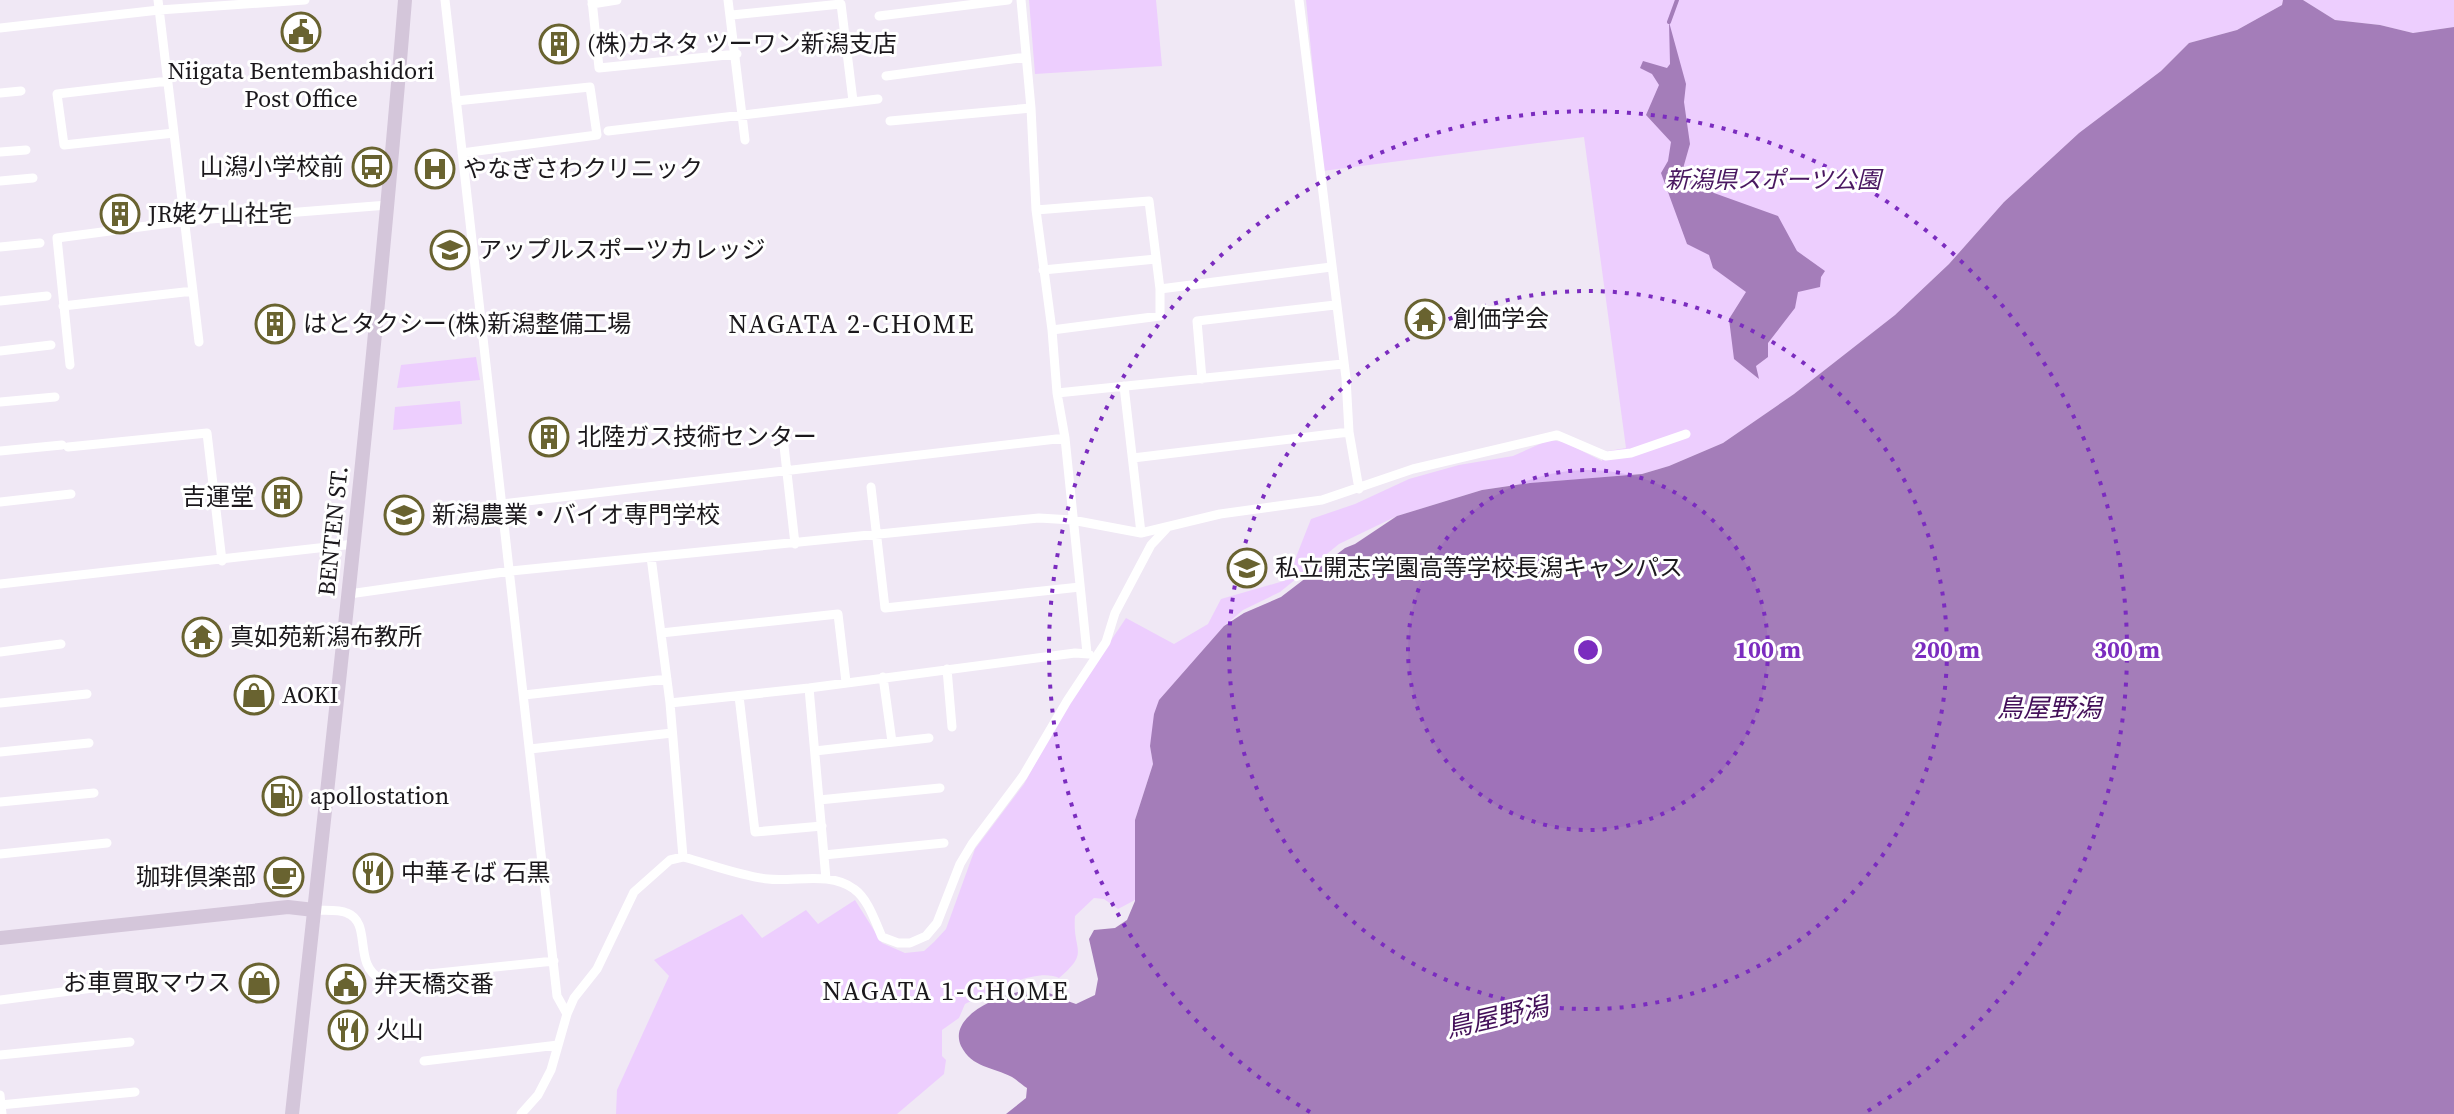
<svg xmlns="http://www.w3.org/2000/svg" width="2454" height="1114" font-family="'Source Serif 4','Noto Sans JP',serif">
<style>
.green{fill:#edcefe}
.water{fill:#a47db9}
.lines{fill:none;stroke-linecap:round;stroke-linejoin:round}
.stream{stroke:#a47db9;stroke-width:4}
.street{stroke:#fff;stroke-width:9}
.secondary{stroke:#d4c6da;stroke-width:14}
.ring{fill:none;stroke:#7b2cbf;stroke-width:4;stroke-dasharray:4 8}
.labels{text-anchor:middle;stroke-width:6;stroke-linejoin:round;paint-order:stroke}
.poi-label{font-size:24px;fill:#1b181c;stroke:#fff;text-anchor:start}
.park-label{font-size:24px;font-style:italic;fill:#4a1861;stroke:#fff}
.street-label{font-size:24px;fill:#1b181c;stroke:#fff}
.neighbourhood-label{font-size:26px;letter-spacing:2px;fill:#1b181c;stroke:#fff}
.water-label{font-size:26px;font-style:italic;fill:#430f59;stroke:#fff}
.centre{fill:#7b2cbf;stroke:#fff;stroke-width:4}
.ring-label{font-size:24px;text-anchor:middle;font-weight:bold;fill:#7b2cbf;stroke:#fff;stroke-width:6;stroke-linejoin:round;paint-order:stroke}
</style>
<rect width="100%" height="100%" fill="#f0e8f5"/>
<!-- green -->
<path class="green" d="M1029 0H1156L1162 66 1035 74Z
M1306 0H2283L2282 5 2237 30 2189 43 2161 71 2079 133 2004 202 1949 264 1895 315 1794 394 1723 443 1669 466 1642 474 1530 483 1482 490 1397 516 1339 544 1280 592 1243 610 1224 626 1159 700 1150 746 1153 764 1135 820V900L1118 909 1104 899 1094 898 1075 916C1072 952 1091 951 1059 978 1036 967 988 993 965 1004L959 1018 942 1030V1056L946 1060 944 1074 897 1114H616L617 1090 669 976 654 960 742 914 762 938 806 910 818 924 855 900 882 943 905 953 924 951 934 942 946 929 975 849 1024 784 1065 709 1126 618 1174 644 1208 624 1221 599 1287 580 1311 519 1355 504 1409 479 1459 465 1513 456 1549 440 1564 442 1602 461V452L1626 448 1584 137 1323 171Z
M2303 0H2454V27L2413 33 2380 25 2335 20Z
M476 357 480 380 397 388 401 365Z
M460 401 462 424 393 430 395 407Z"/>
<!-- water -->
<path class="water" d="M2283 0H2303L2335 20 2380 25 2413 33 2454 27V1114H1006L1026 1098 1027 1088C1022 1085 1017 1080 1012 1077 993 1067 972 1068 961 1046 946 1013 1012 989 1035 990 1048 990 1063 1000 1076 1004L1095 995 1098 979 1089 939 1094 930 1115 928 1127 920 1135 901V820L1153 764 1150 746 1154 714 1159 700 1224 626 1244 613 1281 597 1345 548 1355 544 1397 516 1482 490 1530 483 1642 474 1669 466 1723 443 1794 394 1895 315 1949 264 2004 202 2079 133 2161 71 2189 43 2237 30 2282 5Z
M1669 22 1686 84 1684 102 1690 144 1682 172 1714 193 1778 216 1797 251 1825 271 1821 277 1820 287 1798 292 1795 308 1768 343V357L1756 366 1759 379 1734 359 1729 319 1746 292 1713 268 1709 255 1687 244 1661 173 1668 161 1671 142 1646 115 1659 85 1652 74 1640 68 1643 61 1667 68 1670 64Z"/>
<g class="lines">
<!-- stream -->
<path class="stream" d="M1669 22 1677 0"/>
<!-- street -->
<path class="street" d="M158 0 199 342
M445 0 557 996 567 1014
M592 0 599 68 737 54
M728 0 745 140
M1021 0 1031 108 1036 210 1052 330 1057 393 1065 438 1087 653
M1299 0 1346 378 1349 432 1359 489
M592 4 617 0
M732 15 841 4 853 101
M879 16 1008 0
M0 28 159 10 305 0
M886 76 1026 57
M168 81 57 94 64 145 174 133
M0 93 21 91
M456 101 590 87 597 135 462 153
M890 121 1031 108
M608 131 878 99
M0 152 26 150
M0 181 33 178
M1036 210 1149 201 1160 289V316L1052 330
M0 247 40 243
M1043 270 1156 259
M1160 289 1331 267
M0 301 47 296
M63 306 193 291
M0 351 51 345
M70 365 57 238 185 221 388 205
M1202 379 1197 321 1335 305
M1124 386 1141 533
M1057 393 1343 364
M0 402 55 397
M783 437 795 544
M68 447 207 433 222 561
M0 451 62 445
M1133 458 1349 432
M871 487 885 608 1080 587
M0 502 71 494
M502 504 1065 438
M651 557 670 703 683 857
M0 584 354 544
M349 594 511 571 1039 518 1072 520 1141 533 1220 514 1322 500 1413 469 1557 435 1606 456 1631 453 1686 434
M661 633 838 614 846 682
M0 652 61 644
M947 669 952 727
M883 677 892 742
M809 688 826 879
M524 695 667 679
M739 696 755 832 822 826
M0 703 87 694
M670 703 809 688 1075 653 1089 654
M530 749 672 733
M815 751 929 738
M0 752 89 743
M819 800 940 788
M0 802 94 793
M0 854 107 843
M824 855 944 843
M314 910C324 911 338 909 347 913 373 923 352 965 381 979L554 961
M0 1000 124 984
M0 1055 130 1042
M424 1061 558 1045
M0 1095 2 1114
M0 1105 135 1092
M521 1114 538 1095 551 1070 567 1014 574 998 597 969 634 892 670 860 683 857C710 864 740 876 768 879 795 882 830 871 854 889 868 899 875 921 882 937L898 943H910L926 936 937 923 960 864 972 844 1023 776 1067 701 1106 642 1115 613 1151 545 1166 529"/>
<!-- secondary -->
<path class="secondary" d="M0 938 288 907 314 910
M292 1114C332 743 375 372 405 0"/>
</g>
<!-- distance rings -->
<circle cx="1588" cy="650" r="180" fill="#7b2cbf" fill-opacity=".12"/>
<g class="ring">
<circle cx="1588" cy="650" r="180"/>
<circle cx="1588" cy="650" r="359"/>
<path d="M1310 1112A539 539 0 1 1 1866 1112"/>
</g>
<!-- icons -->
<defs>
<g id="civic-ring" transform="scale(2)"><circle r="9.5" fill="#fff" stroke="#696330" stroke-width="1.5"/><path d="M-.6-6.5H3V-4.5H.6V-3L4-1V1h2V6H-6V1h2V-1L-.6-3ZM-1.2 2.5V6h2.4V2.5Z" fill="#696330"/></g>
<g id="building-ring" transform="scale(2)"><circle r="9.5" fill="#fff" stroke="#696330" stroke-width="1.5"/><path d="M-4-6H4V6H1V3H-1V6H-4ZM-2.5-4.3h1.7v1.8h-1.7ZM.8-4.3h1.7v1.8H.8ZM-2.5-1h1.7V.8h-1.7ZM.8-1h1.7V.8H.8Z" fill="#696330"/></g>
<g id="bus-ring" transform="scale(2)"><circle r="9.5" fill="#fff" stroke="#696330" stroke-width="1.5"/><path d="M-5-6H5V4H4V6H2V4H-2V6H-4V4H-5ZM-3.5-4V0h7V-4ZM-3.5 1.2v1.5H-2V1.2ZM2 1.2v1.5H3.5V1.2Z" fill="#696330"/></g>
<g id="hospital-ring" transform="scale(2)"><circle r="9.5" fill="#fff" stroke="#696330" stroke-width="1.5"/><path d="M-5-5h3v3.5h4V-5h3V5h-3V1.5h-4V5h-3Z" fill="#696330"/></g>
<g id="university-ring" transform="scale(2)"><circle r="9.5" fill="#fff" stroke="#696330" stroke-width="1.5"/><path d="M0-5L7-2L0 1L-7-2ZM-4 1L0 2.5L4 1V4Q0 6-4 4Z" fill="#696330"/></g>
<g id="temple-ring" transform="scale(2)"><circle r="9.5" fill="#fff" stroke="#696330" stroke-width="1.5"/><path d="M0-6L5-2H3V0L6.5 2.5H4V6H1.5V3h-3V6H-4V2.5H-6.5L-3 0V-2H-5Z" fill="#696330"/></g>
<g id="school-ring" transform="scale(2)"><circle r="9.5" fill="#fff" stroke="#696330" stroke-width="1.5"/><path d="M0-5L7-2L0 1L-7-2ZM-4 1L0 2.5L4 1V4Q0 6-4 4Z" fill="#696330"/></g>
<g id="shop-ring" transform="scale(2)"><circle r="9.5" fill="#fff" stroke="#696330" stroke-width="1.5"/><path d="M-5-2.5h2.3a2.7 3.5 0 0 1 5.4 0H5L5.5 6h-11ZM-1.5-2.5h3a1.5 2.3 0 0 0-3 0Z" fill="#696330"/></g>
<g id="fuel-ring" transform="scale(2)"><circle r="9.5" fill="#fff" stroke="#696330" stroke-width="1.5"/><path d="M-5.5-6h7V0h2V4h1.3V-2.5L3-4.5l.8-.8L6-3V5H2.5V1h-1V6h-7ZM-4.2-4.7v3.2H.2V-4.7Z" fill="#696330"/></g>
<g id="restaurant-ring" transform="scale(2)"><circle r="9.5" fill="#fff" stroke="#696330" stroke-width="1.5"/><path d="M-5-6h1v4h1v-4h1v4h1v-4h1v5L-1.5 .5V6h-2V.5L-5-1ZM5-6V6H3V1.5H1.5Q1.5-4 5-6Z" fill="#696330"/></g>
<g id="cafe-ring" transform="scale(2)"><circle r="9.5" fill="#fff" stroke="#696330" stroke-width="1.5"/><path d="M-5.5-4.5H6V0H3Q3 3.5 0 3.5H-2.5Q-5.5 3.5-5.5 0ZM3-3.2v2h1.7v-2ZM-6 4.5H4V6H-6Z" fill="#696330"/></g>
</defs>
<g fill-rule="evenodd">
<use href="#civic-ring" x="301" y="32"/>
<use href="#building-ring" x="559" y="44"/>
<use href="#bus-ring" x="372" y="167"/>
<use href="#hospital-ring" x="435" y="169"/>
<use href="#building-ring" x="120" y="214"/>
<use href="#university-ring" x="450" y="250"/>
<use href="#temple-ring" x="1425" y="319"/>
<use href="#building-ring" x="275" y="324"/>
<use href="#building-ring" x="549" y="437"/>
<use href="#building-ring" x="282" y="497"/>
<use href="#university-ring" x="404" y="515"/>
<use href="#school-ring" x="1247" y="568"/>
<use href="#temple-ring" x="202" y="637"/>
<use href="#shop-ring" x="254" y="695"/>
<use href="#fuel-ring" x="282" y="796"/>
<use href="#restaurant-ring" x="373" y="873"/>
<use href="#cafe-ring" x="284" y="877"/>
<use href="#shop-ring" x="259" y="983"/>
<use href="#civic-ring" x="346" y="984"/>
<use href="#restaurant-ring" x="348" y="1030"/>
</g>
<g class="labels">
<!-- poi labels -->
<g class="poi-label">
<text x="587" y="52">(株)カネタ ツーワン新潟支店</text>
<text x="301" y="79" text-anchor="middle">Niigata Bentembashidori<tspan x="301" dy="28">Post Office</tspan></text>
<text x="344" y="175" text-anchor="end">山潟小学校前</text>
<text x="463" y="177">やなぎさわクリニック</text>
<text x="148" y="222">JR姥ケ山社宅</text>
<text x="478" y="258">アップルスポーツカレッジ</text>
<text x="1453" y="327">創価学会</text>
<text x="303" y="332">はとタクシー(株)新潟整備工場</text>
<text x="577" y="445">北陸ガス技術センター</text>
<text x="254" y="505" text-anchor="end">吉運堂</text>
<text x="432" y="523">新潟農業・バイオ専門学校</text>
<text x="1275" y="576">私立開志学園高等学校長潟キャンパス</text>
<text x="230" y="645">真如苑新潟布教所</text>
<text x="282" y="703">AOKI</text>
<text x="310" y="804">apollostation</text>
<text x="401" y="881">中華そば 石黒</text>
<text x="256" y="885" text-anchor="end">珈琲倶楽部</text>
<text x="231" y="991" text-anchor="end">お車買取マウス</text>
<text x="374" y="992">弁天橋交番</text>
<text x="376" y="1038">火山</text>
</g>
<!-- park labels -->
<g class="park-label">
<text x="1773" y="188">新潟県スポーツ公園</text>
</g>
<!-- street labels -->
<g class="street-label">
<text transform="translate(333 531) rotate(-84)" y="8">BENTEN ST.</text>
</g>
<!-- neighbourhood labels -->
<g class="neighbourhood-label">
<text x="852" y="333">NAGATA 2-CHOME</text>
<text x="946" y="1000">NAGATA 1-CHOME</text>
</g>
<!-- water labels -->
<g class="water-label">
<text x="2049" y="717">鳥屋野潟</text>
<text transform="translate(1497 1017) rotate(-13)" y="9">鳥屋野潟</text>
</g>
</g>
<circle cx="1588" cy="650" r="12" class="centre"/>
<g class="ring-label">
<text x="1768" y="658">100 m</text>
<text x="1947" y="658">200 m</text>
<text x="2127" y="658">300 m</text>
</g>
</svg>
